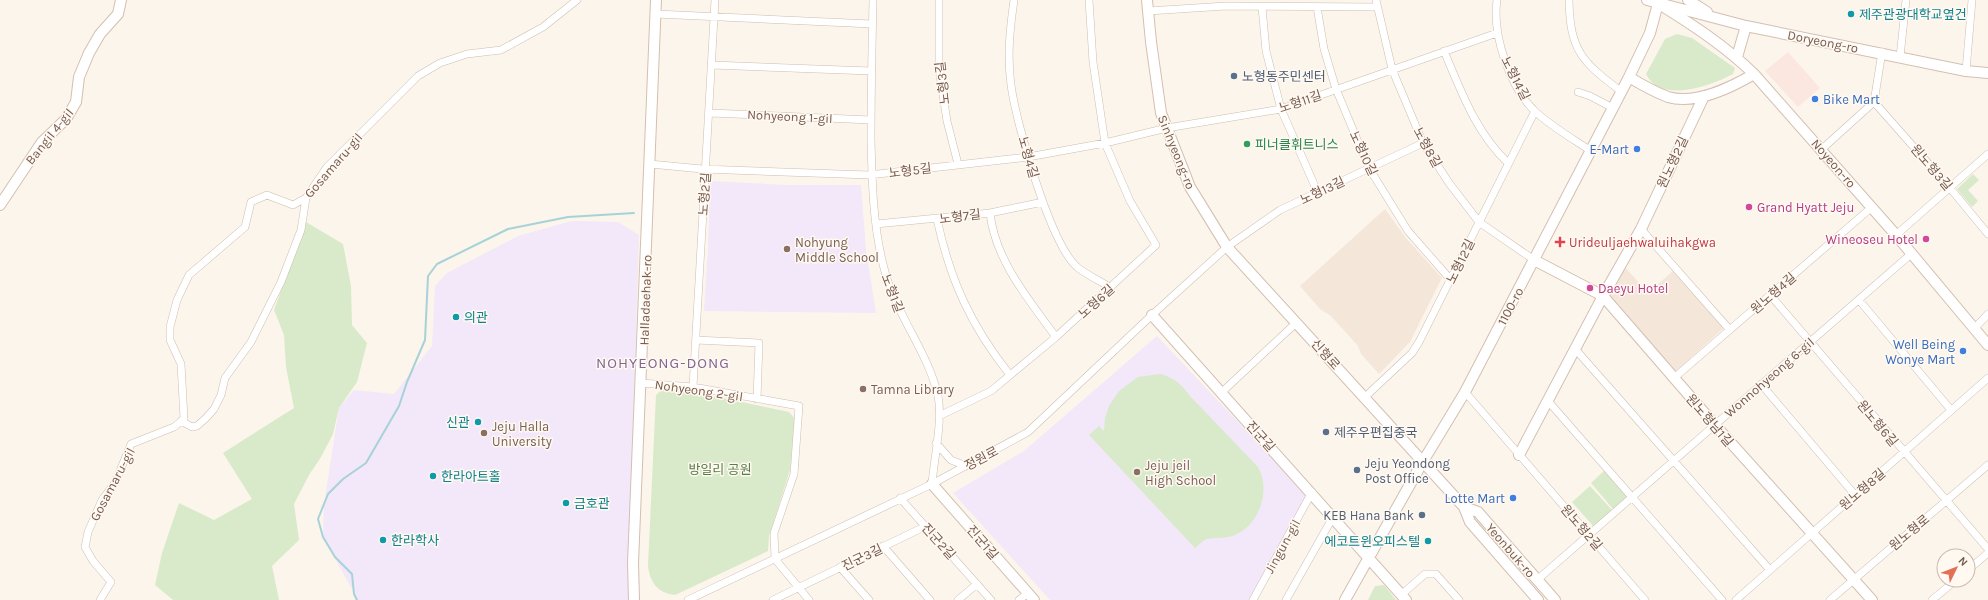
<svg xmlns="http://www.w3.org/2000/svg" width="1988" height="600" font-family="Karla,'Noto Sans KR',sans-serif">
<style>
.residential{fill:#f4e7da}
.commercial{fill:#fce7e0}
.education{fill:#f2e8f9}
.green{fill:#d8eac9}
.lines{fill:none;stroke-linecap:round;stroke-linejoin:round}
.stream{stroke:#a6d2d8;stroke-width:2}
.street-casing{stroke:#cfbdb0;stroke-width:8}
.secondary-casing{stroke:#d4bfb0;stroke-width:12}
.street{stroke:#fff;stroke-width:7}
.secondary{stroke:#fff;stroke-width:10}
.culture-dot{fill:#0f9aa8;stroke:#fff9f2;stroke-width:1.5}
.service-dot{fill:#5c6f8a;stroke:#fff9f2;stroke-width:1.5}
.shop-dot{fill:#3f7fe0;stroke:#fff9f2;stroke-width:1.5}
.leisure-dot{fill:#2e9e5b;stroke:#fff9f2;stroke-width:1.5}
.hotel-dot{fill:#d1479c;stroke:#fff9f2;stroke-width:1.5}
.health-dot{fill:#e0444e;stroke:#fff9f2;stroke-width:1.5}
.education-dot{fill:#8d6e63;stroke:#fff9f2;stroke-width:1.5}
.labels{text-anchor:middle;stroke-width:3;stroke-linejoin:round;paint-order:stroke}
.culture-label{font-size:13px;fill:#0d838f;stroke:#fff9f2;text-anchor:start}
.street-label{font-size:13px;fill:#775b4e;stroke:#fff9f2}
.service-label{font-size:13px;fill:#4e5e75;stroke:#fff9f2;text-anchor:start}
.shop-label{font-size:13px;fill:#366cbe;stroke:#fff9f2;text-anchor:end}
.leisure-label{font-size:13px;fill:#27864d;stroke:#fff9f2;text-anchor:start}
.hotel-label{font-size:13px;fill:#b23c85;stroke:#fff9f2;text-anchor:start}
.education-label{font-size:13px;fill:#785e54;stroke:#fff9f2;text-anchor:start}
.health-label{font-size:13px;fill:#be3a42;stroke:#fff9f2;text-anchor:start}
.park-label{font-size:13px;fill:#587d46;stroke:#fff9f2}
.quarter-label{font-size:15px;letter-spacing:1px;fill:#826693;stroke:#fff9f2}
</style>
<rect width="100%" height="100%" fill="#fcf5eb"/>
<!-- residential -->
<path class="residential" d="M1385 209 1406 238 1442 278 1410 342 1379 374 1361 354 1358 346 1331 316 1320 309 1300 286Z
M1625 267 1648 293 1674 270 1725 327 1674 373 1608 294Z"/>
<!-- commercial -->
<path class="commercial" d="M1788 52 1820 88 1798 107 1765 71Z"/>
<!-- education -->
<path class="education" d="M710 181 787 185H861L866 250 876 313 704 311 708 247Z
M572 221 618 222 639 235 628 600H358L323 537 324 504 339 408 354 390 394 394 432 346 435 286 447 273 518 236Z
M1157 336 1307 495 1249 600H1050L953 493 1024 451Z"/>
<!-- green -->
<path class="green" d="M1677 34 1692 38 1735 68 1733 74C1712 85 1661 105 1646 74L1665 39Z
M1973 174 1979 180 1968 190 1978 201 1972 207 1957 189Z
M306 222 343 244 351 286 352 325 367 343 357 382 339 408 333 434 321 457 309 475 294 504 299 540 272 566 279 600H173L155 585 162 553 179 503 214 520 252 499 223 453 294 408 286 367 284 335 274 310Z
M1160 374C1175 378 1181 384 1190 396L1258 467C1271 490 1260 524 1235 535 1226 539 1217 537 1207 539 1203 540 1199 545 1195 548L1089 435 1099 426 1104 431 1105 418 1109 406 1119 391 1138 377Z
M663 389 723 398 789 412 795 419 790 470 769 536 768 551 675 595C658 593 650 583 648 566L656 395Z
M1605 470 1628 496 1613 509 1591 483Z
M1590 486 1612 510 1594 527 1572 502Z
M1384 585 1396 600H1368L1375 586Z"/>
<g class="lines">
<!-- stream -->
<path class="stream" d="M357 600 354 594 352 574 335 557 323 537 318 519 328 494 343 479 366 463 399 406 407 382 425 340 428 276 437 264 508 229 568 217 634 213"/>
<!-- street casing -->
<g class="street-casing">
<path id="street" d="M873 0C872 46 871 93 871 139 872 182 873 227 884 268 895 314 928 351 938 396 943 420 934 458 932 484
M939 0V69L947 121 958 164
M1014 0C1010 28 1007 56 1011 85 1016 123 1050 243 1077 267 1087 275 1100 281 1111 288
M1376 0 1392 69 1423 143 1449 183 1479 222 1534 260
M1497 0C1492 35 1510 90 1538 114 1554 128 1573 139 1591 151
M1569 0C1570 51 1582 62 1622 92
M1262 7 1266 51 1281 109 1317 191
M1317 7 1324 49 1336 89 1369 168 1408 231 1451 280
M1148 11 1226 6 1376 7
M656 14 872 24
M1444 51C1461 91 1476 133 1508 163
M1882 52 1874 102 1950 188 1988 234
M1900 57 1906 0
M712 65 871 71
M1966 71 1972 0
M1578 92 1590 96 1613 108
M710 113 871 120
M1822 149 1874 102
M650 164 702 169 869 175 1028 157 1105 143 1167 128 1281 109 1497 33
M990 213C995 260 1029 300 1056 337
M937 219C950 280 971 326 1010 375
M876 224 990 213 1043 202
M1641 229 1730 330
M1896 235 1988 154
M1771 296 1988 549
M1859 300 1951 410
M1974 329 1988 314
M696 340 759 343 757 399
M1576 350 1770 570
M1674 378 1872 207
M641 383 693 387 799 406 794 474 774 533 775 559 809 600
M1761 384 1855 495
M693 387 715 0
M1222 392 1297 322
M1465 392 1645 600
M1365 397 1412 353 1419 342 1535 111
M1548 401 1722 600
M939 416 991 391 1056 337 1156 245 1130 201 1105 143 1093 62 1089 0
M181 421 192 427 197 426 206 418 214 409 221 395 225 378 251 342 281 282 301 230 306 198
M936 443 951 460 966 466
M900 498 991 600
M883 546 930 600
M840 567 869 600
M1968 570 1988 553
M1537 580 1911 254
M1401 595 1425 574H1436L1459 600
M100 600 111 582 93 561 85 547 88 532 102 500 115 483 131 444 174 427 184 419 181 364 170 340V327L177 300 189 275 245 227 251 202 267 195 293 205 306 198 327 167 418 76 440 63 467 54 501 50 543 27 577 0
M688 600 932 484 1028 432 1152 315 1227 247 1280 210 1423 143
M773 600 926 526
M958 600 977 584
M1019 600 1028 593
M1253 600 1312 492
M1286 600 1333 517
M1736 600 1988 378
M1830 600 1988 465
M1932 600 1956 580"/>
</g>
<!-- secondary casing -->
<g class="secondary-casing">
<path id="secondary" d="M1147 0 1151 42 1161 113 1190 187 1227 247 1464 507 1470 522 1538 600
M1647 0 1746 26 1966 71 1988 73
M1688 0 1707 12
M1659 4C1693 25 1725 46 1754 74L1896 235 1988 345
M1737 57 1746 26
M1629 77C1642 85 1655 92 1668 97 1695 105 1732 87 1754 74
M0 205 42 142 66 119 76 102 79 77 89 53 100 34 118 14 121 0
M1534 260 1603 296 1714 424 1872 600
M1152 315 1406 600
M1519 455 1603 296 1641 229 1704 96
M932 484 1034 600
M1464 507 1478 512 1555 600
M634 600 633 563 656 0
M1345 600 1422 463 1465 392 1629 77 1650 33 1659 0"/>
</g>
<!-- street -->
<use href="#street" class="street"/>
<!-- secondary -->
<use href="#secondary" class="secondary"/>
</g>
<!-- markers -->
<g class="culture-dot">
<circle cx="1851" cy="14" r="4"/>
<circle cx="456" cy="317" r="4"/>
<circle cx="478" cy="422" r="4"/>
<circle cx="433" cy="476" r="4"/>
<circle cx="566" cy="503" r="4"/>
<circle cx="383" cy="540" r="4"/>
<circle cx="1428" cy="541" r="4"/>
</g>
<g class="service-dot">
<circle cx="1234" cy="76" r="4"/>
<circle cx="1326" cy="432" r="4"/>
<circle cx="1357" cy="470" r="4"/>
<circle cx="1422" cy="515" r="4"/>
</g>
<g class="shop-dot">
<circle cx="1815" cy="99" r="4"/>
<circle cx="1637" cy="149" r="4"/>
<circle cx="1963" cy="351" r="4"/>
<circle cx="1513" cy="498" r="4"/>
</g>
<circle class="leisure-dot" cx="1247" cy="144" r="4"/>
<g class="hotel-dot">
<circle cx="1749" cy="207" r="4"/>
<circle cx="1926" cy="239" r="4"/>
<circle cx="1590" cy="288" r="4"/>
</g>
<path class="health-dot" d="M1558 236h4v4h4v4h-4v4h-4v-4h-4v-4h4z"/>
<g class="education-dot">
<circle cx="787" cy="249" r="4"/>
<circle cx="863" cy="389" r="4"/>
<circle cx="484" cy="433" r="4"/>
<circle cx="1137" cy="472" r="4"/>
</g>
<g class="labels">
<!-- culture labels -->
<g class="culture-label">
<text x="1859" y="19">제주관광대학교옆건</text>
<text x="464" y="322">의관</text>
<text x="470" y="427" text-anchor="end">신관</text>
<text x="441" y="481">한라아트홀</text>
<text x="574" y="508">금호관</text>
<text x="391" y="545">한라학사</text>
<text x="1420" y="546" text-anchor="end">에코트윈오피스텔</text>
</g>
<!-- street labels -->
<g class="street-label">
<text transform="translate(1823 41) rotate(11)" y="5">Doryeong-ro</text>
<text transform="translate(1516 78) rotate(63)" y="5">노형14길</text>
<text transform="translate(942 83) rotate(-97)" y="5">노형3길</text>
<text transform="translate(1300 101) rotate(-18)" y="5">노형11길</text>
<text transform="translate(790 116) rotate(3)" y="5">Nohyeong 1-gil</text>
<text transform="translate(49 136) rotate(-51)" y="5">Bangil 4-gil</text>
<text transform="translate(1428 147) rotate(61)" y="5">노형8길</text>
<text transform="translate(1177 152) rotate(68)" y="5">Sinhyeong-ro</text>
<text transform="translate(1364 153) rotate(65)" y="5">노형10길</text>
<text transform="translate(1029 157) rotate(74)" y="5">노형4길</text>
<text transform="translate(1672 162) rotate(-65)" y="5">원노형2길</text>
<text transform="translate(1834 163) rotate(49)" y="5">Noyeon-ro</text>
<text transform="translate(333 165) rotate(-49)" y="5">Gosamaru-gil</text>
<text transform="translate(1932 167) rotate(49)" y="5">원노형3길</text>
<text transform="translate(910 170) rotate(-7)" y="5">노형5길</text>
<text transform="translate(1322 190) rotate(-25)" y="5">노형13길</text>
<text transform="translate(704 194) rotate(-86)" y="5">노형2길</text>
<text transform="translate(960 216) rotate(-7)" y="5">노형7길</text>
<text transform="translate(1460 261) rotate(-64)" y="5">노형12길</text>
<text transform="translate(893 293) rotate(69)" y="5">노형1길</text>
<text transform="translate(1773 293) rotate(-41)" y="5">원노형4길</text>
<text transform="translate(645 300) rotate(-88)" y="5">Halladaehak-ro</text>
<text transform="translate(1096 301) rotate(-42)" y="5">노형6길</text>
<text transform="translate(1510 306) rotate(-62)" y="5">1100-ro</text>
<text transform="translate(1326 354) rotate(48)" y="5">신형로</text>
<text transform="translate(1769 377) rotate(-41)" y="5">Wonnohyeong 6-gil</text>
<text transform="translate(699 390) rotate(8)" y="5">Nohyeong 2-gil</text>
<text transform="translate(1710 420) rotate(49)" y="5">원노형남1길</text>
<text transform="translate(1878 423) rotate(50)" y="5">원노형6길</text>
<text transform="translate(1261 436) rotate(48)" y="5">진군길</text>
<text transform="translate(981 458) rotate(-28)" y="5">정원로</text>
<text transform="translate(112 484) rotate(-62)" y="5">Gosamaru-gil</text>
<text transform="translate(1862 489) rotate(-41)" y="5">원노형8길</text>
<text transform="translate(1582 527) rotate(49)" y="5">원노형2길</text>
<text transform="translate(1909 532) rotate(-40)" y="5">원노형로</text>
<text transform="translate(939 541) rotate(48)" y="5">진군2길</text>
<text transform="translate(983 542) rotate(49)" y="5">진군1길</text>
<text transform="translate(1282 546) rotate(-61)" y="5">Jingun-gil</text>
<text transform="translate(1511 550) rotate(49)" y="5">Yeonbuk-ro</text>
<text transform="translate(862 557) rotate(-26)" y="5">진군3길</text>
</g>
<!-- service labels -->
<g class="service-label">
<text x="1242" y="81">노형동주민센터</text>
<text x="1334" y="437">제주우편집중국</text>
<text x="1365" y="468">Jeju Yeondong<tspan x="1365" dy="15">Post Office</tspan></text>
<text x="1414" y="520" text-anchor="end">KEB Hana Bank</text>
</g>
<!-- shop labels -->
<g class="shop-label">
<text x="1823" y="104" text-anchor="start">Bike Mart</text>
<text x="1629" y="154">E-Mart</text>
<text x="1955" y="349">Well Being<tspan x="1955" dy="15">Wonye Mart</tspan></text>
<text x="1505" y="503">Lotte Mart</text>
</g>
<!-- leisure labels -->
<g class="leisure-label">
<text x="1255" y="149">피너클휘트니스</text>
</g>
<!-- hotel labels -->
<g class="hotel-label">
<text x="1757" y="212">Grand Hyatt Jeju</text>
<text x="1918" y="244" text-anchor="end">Wineoseu Hotel</text>
<text x="1598" y="293">Daeyu Hotel</text>
</g>
<!-- education labels -->
<g class="education-label">
<text x="795" y="247">Nohyung<tspan x="795" dy="15">Middle School</tspan></text>
<text x="871" y="394">Tamna Library</text>
<text x="492" y="431">Jeju Halla<tspan x="492" dy="15">University</tspan></text>
<text x="1145" y="470">Jeju jeil<tspan x="1145" dy="15">High School</tspan></text>
</g>
<!-- health labels -->
<g class="health-label">
<text x="1569" y="247">Urideuljaehwaluihakgwa</text>
</g>
<!-- park labels -->
<g class="park-label">
<text x="720" y="474">방일리 공원</text>
</g>
<!-- quarter labels -->
<g class="quarter-label">
<text x="663" y="368">NOHYEONG-DONG</text>
</g>
</g>
<!-- north arrow -->
<g transform="translate(1956 568) rotate(47)"><circle r="19" fill="#fff9f2" stroke="#c9bab0"/>
<path d="M0-3L7 15L0 10L-7 15Z" fill="#e17055"/>
<text y="-6" font-size="11" font-weight="bold" text-anchor="middle" fill="#775b4e">N</text>
</g>
</svg>
